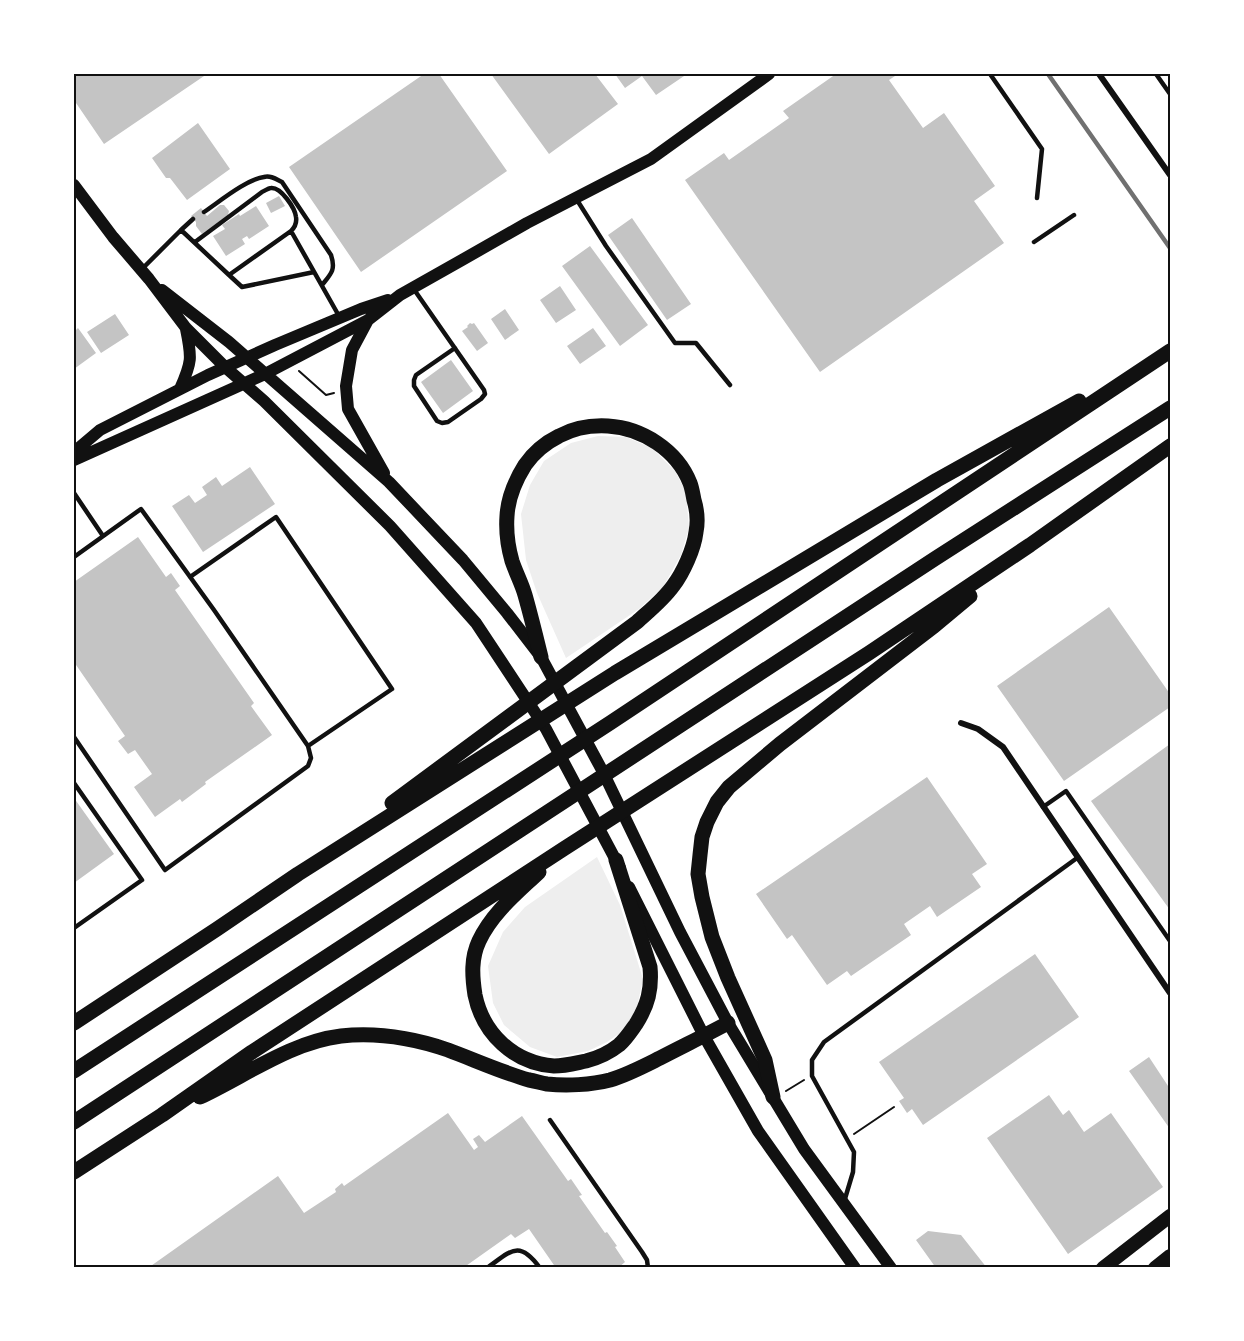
<svg xmlns="http://www.w3.org/2000/svg" width="1244" height="1341" font-family="'Playfair Display',serif">
<style>
.green{fill:#eee}
.building{fill:#c4c4c4}
.lines{fill:none;stroke-linecap:round;stroke-linejoin:round}
.path{stroke:#111;stroke-width:2}
.service{stroke:#111;stroke-width:4.5}
.minor{stroke:#111;stroke-width:6}
.secondary{stroke:#111;stroke-width:12}
.primary{stroke:#111;stroke-width:14}
.motorway{stroke:#111;stroke-width:15}
.rail{stroke:#707070;stroke-width:4.5}
.neatline{fill:none;stroke:#111;stroke-width:2}
</style>
<rect width="100%" height="100%" fill="#fff"/>
<!-- green -->
<path class="green" d="M598 436 626 437 652 448 675 471 686 492 689 528 681 555 663 587 639 609 566 658 537 593 526 560 521 514 530 485 544 461 571 443Z
M597 857 620 905 643 979 636 1012 620 1033 607 1042 588 1051 557 1057 530 1047 504 1025 493 1003 488 966 503 932 525 907Z"/>
<!-- building -->
<path class="building" d="M74 74H207L104 144 74 100Z
M424 74H439L507 171 361 272 289 167Z
M491 74H595L618 104 549 154Z
M615 74H687L656 95 642 76 625 88Z
M836 74H893L895 76 889 80 923 128 944 113 995 186 974 201 1004 243 820 372 685 180 724 153 729 160 789 118 783 111Z
M198 123 230 169 187 200 170 178H166L152 158Z
M279 196 285 206 271 213 266 203Z
M220 205H224L229 211 228 215 202 234 196 226V222L191 216 201 208 207 216Z
M256 206 269 226 249 239 247 236 242 239 245 244 226 256 213 236 225 229 222 225 239 214 240 216Z
M632 218 691 304 667 320 608 235Z
M590 246 648 325 620 346 562 266Z
M560 286 576 310 556 323 540 300Z
M505 309 519 330 505 340 491 319Z
M115 314 129 335 101 353 87 332Z
M470 323 472 324 474 323 488 343 477 351 462 331 468 327 467 326Z
M78 328 96 353 74 369V332Z
M593 328 606 346 580 364 567 346Z
M451 360 473 391 443 413 421 382Z
M250 467 275 504 203 552 172 506 189 495 195 503 207 495 202 487 216 477 222 486Z
M138 537 166 577 171 573 180 586 175 590 254 703 251 706 272 735 205 782 206 784 182 802 180 799 155 817 134 787 152 774 135 750 128 754 118 741 125 736 74 662V582Z
M1109 607 1170 694V707L1064 781 997 686Z
M1170 744V910L1091 801Z
M927 777 987 864 972 874 981 887 937 917 930 906 904 924 911 935 851 976 847 971 827 985 792 935 787 939 756 894Z
M74 798 114 854 74 883Z
M1035 954 1079 1017 923 1125 912 1109 907 1113 899 1101 904 1098 879 1062Z
M1149 1057 1170 1089V1129L1129 1071Z
M1049 1095 1063 1115 1069 1110 1084 1132 1111 1113 1163 1187 1068 1254 987 1138Z
M448 1113 474 1150 478 1147 473 1139 479 1135 485 1142 522 1116 568 1181 571 1179 582 1195 579 1196 605 1233 607 1232 617 1246 615 1247 625 1262 618 1268H556L529 1229 515 1238 511 1234 463 1268H148L278 1176 304 1213 336 1192 335 1189 342 1183 344 1186Z
M928 1231 961 1235 987 1268H936L916 1240Z"/>
<g class="lines">
<!-- path -->
<path class="path" d="M299 371 326 395 334 393
M786 1091 804 1080
M854 1134 894 1107"/>
<!-- service -->
<path class="service" d="M990 74 1042 149 1037 198
M1156 74 1170 94
M577 200 606 246 675 343H696L730 385
M204 212C219 202 247 179 264 177 270 175 276 179 282 182L331 255C336 270 331 274 322 285
M181 230 193 219
M195 242 262 192C264 191 269 188 271 188 281 187 295 208 296 217 297 223 295 227 291 231
M1034 242 1074 215
M143 268 181 230 229 275
M314 272 242 287 229 275 291 231 339 316
M413 288 484 390 485 394 481 399 448 422 442 423 437 421 414 386V380L416 375 455 348
M74 493 103 536
M74 557 141 509 214 610 308 746 311 758 308 766 165 870 74 737
M190 577 276 517 392 689 308 746
M74 783 142 880 74 928
M1043 807 1066 791 1170 941
M550 1120 642 1252 647 1260 648 1268
M844 1202 853 1172 854 1152 812 1076V1060L824 1042 1077 858
M487 1268C511 1251 519 1239 540 1268"/>
<!-- minor -->
<path class="minor" d="M1099 74 1170 175
M961 723 978 729 1003 747 1170 993"/>
<!-- secondary -->
<path class="secondary" d="M74 185 113 237 149 279 186 328 225 367 264 401 390 526 476 623 546 729 620 868
M162 290 229 342 389 482 463 560 507 613 541 657 603 772 680 932 728 1023 804 1149 891 1268
M368 320 352 350 346 386 348 409 384 473
M180 389C192 362 192 358 186 329
M74 452 100 430 208 375 275 345 361 309 388 300
M74 460 265 374 368 320 400 295 462 260 527 223 651 159 769 74
M629 887 704 1036 758 1131 855 1268"/>
<!-- primary -->
<path class="primary" d="M1103 1268 1170 1216
M1155 1268 1170 1256"/>
<!-- motorway -->
<path class="motorway" d="M392 803 637 622C649 611 663 600 673 586 683 573 694 549 696 532 698 522 697 510 694 500 693 495 692 488 690 483 677 450 642 428 608 426 591 425 574 428 559 436 545 443 534 452 525 465 515 481 508 497 507 516 506 530 508 547 512 561 516 573 522 584 525 595 531 616 536 637 541 657
M539 872C517 893 492 913 479 941 471 958 472 976 475 995 483 1034 514 1063 554 1066 565 1066 576 1063 586 1061 598 1058 609 1053 619 1045 626 1039 631 1031 636 1024 648 1005 652 989 650 967L616 860
M74 1023 217 929 298 874 615 673 937 480 1079 401
M74 1071 610 723 1170 351
M200 1097C245 1076 291 1042 341 1036 378 1032 413 1038 448 1050 475 1060 501 1072 529 1080 535 1081 541 1083 547 1084 566 1086 591 1085 610 1080 627 1075 644 1066 660 1058 683 1046 706 1035 728 1023
M773 1097 765 1060 728 978 712 937 702 897 698 874 700 855 702 837 707 822 717 802 729 787 780 744 934 626 970 596
M74 1122 936 558 1170 408
M74 1172 162 1115 252 1052 565 848 869 653 1030 545 1170 446"/>
<!-- rail -->
<path class="rail" d="M1048 74 1170 248"/>
</g>
<!-- border -->
<rect width="1244" height="1341" fill="none" stroke="#ffffff" stroke-width="150"/>
<rect x="75" y="75" width="1094" height="1191" class="neatline"/>
</svg>
